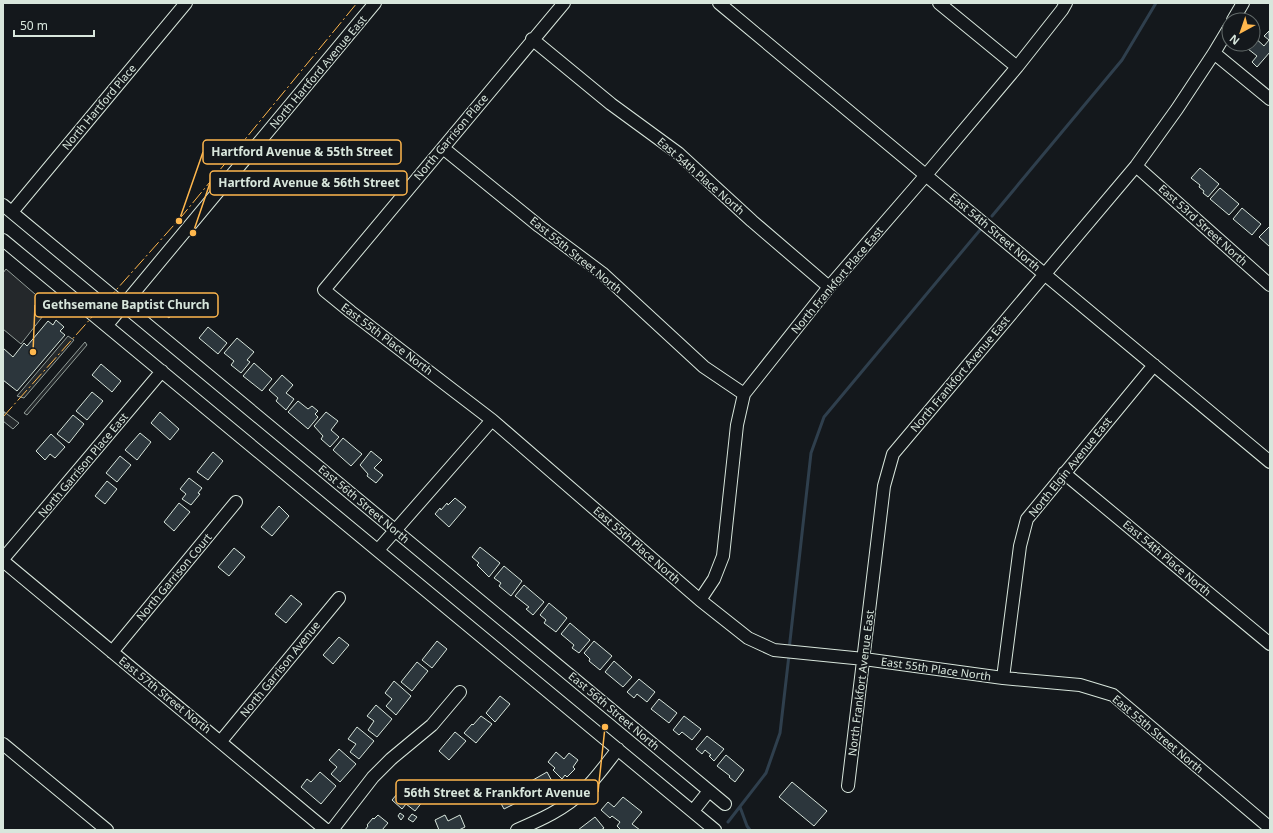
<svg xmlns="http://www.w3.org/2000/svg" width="1273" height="833" font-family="'Noto Sans',sans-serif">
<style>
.parking{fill:#24282b;stroke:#939e99}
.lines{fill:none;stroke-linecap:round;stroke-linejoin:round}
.stream{stroke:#2f3f4d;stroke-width:3}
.building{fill:#2c363c;stroke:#d8e6dc}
.minor-casing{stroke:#d8e6dc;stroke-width:14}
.minor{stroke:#14181c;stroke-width:12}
.power{stroke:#ffb74d;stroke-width:1;stroke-dasharray:14 3 2 3;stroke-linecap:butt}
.labels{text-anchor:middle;stroke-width:3;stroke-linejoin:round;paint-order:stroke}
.street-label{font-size:11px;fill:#d8e6dc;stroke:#14181c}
.leader{fill:none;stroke:#ffb74d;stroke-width:1.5}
.callout-dot{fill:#ffb74d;stroke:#14181c;stroke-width:1.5}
.callout{fill:#14181c;stroke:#ffb74d;stroke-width:1.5}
.callout-label{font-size:12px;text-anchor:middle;font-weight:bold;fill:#d8e6dc}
</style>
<rect width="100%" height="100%" fill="#14181c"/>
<!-- parking -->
<path class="parking" d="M6 269 50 307 21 344 3 329V273Z
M68 336 74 340 24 398 17 396Z
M85 342 87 345 27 415 24 413Z
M3 411 19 423 13 429 3 421V415L5 412 3 413Z"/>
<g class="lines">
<!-- stream -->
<path class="stream" d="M992 216 1122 60 1156 3
M789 650 811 453 824 417 980 230
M740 807 747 826 750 830
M728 822 766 773 780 733 789 655"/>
</g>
<!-- building -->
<path class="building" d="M1269 31 1270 52 1257 67 1252 62 1257 56 1243 45 1253 44V36L1264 46 1269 40 1264 36Z
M1200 168 1219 184 1208 197 1203 193 1204 191 1199 187 1200 185 1191 178Z
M1220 188 1239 204 1229 215 1210 199Z
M1242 208 1261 224 1252 235 1233 219Z
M1269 227 1270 228V247L1259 237Z
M176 293 191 305 181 316 175 311 169 318 159 310 171 297 172 298Z
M56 320 64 327 60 331 65 335 17 391 3 380V348L13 357 24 343 27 346 48 321 53 325Z
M208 327 227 343 218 354 199 338Z
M237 338 254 352 247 360 250 362 241 373 231 365 234 361 224 353Z
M254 363 272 379 262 391 243 376Z
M101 364 121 381 112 392 92 375Z
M282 375 293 385 286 393 294 399 286 410 276 401 278 398 269 390Z
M92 392 103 401 87 420 76 411Z
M298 401 308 409 312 406 318 411 315 414 318 417 308 429 288 412Z
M160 412 179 429 170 440 151 423Z
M326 412 338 421 331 430 339 437 330 447 321 439 323 436 314 426Z
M73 415 84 424 69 443 57 434Z
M140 433 151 442 137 460 125 450Z
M51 434 65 447 55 458 50 454 45 460 36 451Z
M343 438 362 454 351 466 333 450Z
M371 451 382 460 374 468 383 475 376 483 367 476 368 474 360 465Z
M213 452 223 461 208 480 197 472Z
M120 456 131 465 117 482 106 473Z
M189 478 202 488 198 493 200 494 191 505 182 499 186 494 180 489Z
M107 481 117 489 105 504 95 496Z
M455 498 466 507 449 527 435 514 440 508 441 510 447 503 448 505Z
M179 503 190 512 174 531 164 522Z
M279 506 289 516 272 536 261 527Z
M480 547 500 563 489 577 477 565 479 563 472 557Z
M234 548 245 557 229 576 218 567Z
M504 566 522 581 511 596 499 586 501 583 494 578Z
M524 585 544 602 533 615 526 609 529 607 515 596Z
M291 595 302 604 286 623 275 614Z
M549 603 567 618 556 632 544 623 546 620 540 615Z
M570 623 590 640 579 653 572 648 574 645 561 634Z
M339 637 349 645 333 664 323 655Z
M437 641 447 649 432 668 422 660Z
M594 641 612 656 600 670 589 661 590 659 584 653Z
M614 661 632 677 623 687 605 672Z
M417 662 428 671 412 691 401 682Z
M639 679 655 692 647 702 637 694 634 698 627 692Z
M394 681 411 696 396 715 386 706 392 699 385 693Z
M500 696 510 704 495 722 486 713Z
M659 699 677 713 669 723 651 709Z
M376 705 392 719 377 737 368 730 374 721 367 716Z
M481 716 492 724 476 743 464 733 472 724 473 725Z
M684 716 701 729 692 740 682 732 679 735 673 730Z
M357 727 374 741 359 759 350 752 356 744 348 739Z
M455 732 466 741 449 760 439 751Z
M707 736 724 749 714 761 709 756 711 755 705 750 702 754 696 749Z
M339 749 356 764 340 782 331 774 337 767 329 760Z
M556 752 564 759 569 753 578 760 573 767 575 769 567 777 565 775 562 779 553 770 555 768 548 762Z
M726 755 744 770 735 782 729 777 730 776 717 766Z
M320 772 336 786 321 804 301 787 307 779 311 782Z
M547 772 553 783 533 795 526 784Z
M408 781 427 796 415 811 406 804 402 809 392 800Z
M792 782 827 811 814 826 779 797Z
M520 787 526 798 504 809 498 798Z
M623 797 642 812 632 824 640 830H621L617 826 620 822 612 816 610 818 601 810 608 802 614 807Z
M400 813 404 816 401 820 398 816Z
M412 814 417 817 413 822 408 819Z
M378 815 388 823 382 830H365L368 826 367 825 373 818 374 819Z
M445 815 448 821 460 815 465 827 459 830H439L435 820Z
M595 817 604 828 601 830H578Z"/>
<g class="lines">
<!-- minor casing -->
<g class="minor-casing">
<path id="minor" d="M564 3 324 290 351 312 492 420 700 600 748 638 774 650 864 659 1003 678 1080 685 1113 695 1270 828
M719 3 1270 462
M939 3 1017 67
M1233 20 1243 3
M532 39 611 104 678 153 752 221 829 287
M1214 53 1270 99
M443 148 539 226 602 273 704 367 744 394
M1136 166 1270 285
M3 205 725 804
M12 212 186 3
M3 240 715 830
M107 325 375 3
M1064 473 1270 644
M378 550 492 420
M3 559 162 371
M3 561 326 830
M700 600 714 579 723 556 737 425 744 394 829 287 926 175 1017 67 1062 10 1066 3
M112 652 236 502
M1003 678 1020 546 1027 519 1154 365
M221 741 339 598
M3 744 107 830
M848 786 884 486 893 454 1136 166 1177 109 1214 53 1229 28
M693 811 709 791
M332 830 373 777 391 759 432 725 460 692
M517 830C540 820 565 809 583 791 596 779 607 763 618 749"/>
</g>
<!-- minor -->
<use href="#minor" class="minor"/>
<!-- power -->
<path class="power" d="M3 417 182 216 357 3"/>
</g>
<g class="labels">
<!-- street labels -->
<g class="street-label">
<text transform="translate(318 72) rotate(-50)" y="4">North Hartford Avenue East</text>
<text transform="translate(99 107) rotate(-50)" y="4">North Hartford Place</text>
<text transform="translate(451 137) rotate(-50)" y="4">North Garrison Place</text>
<text transform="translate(701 176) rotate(41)" y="4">East 54th Place North</text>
<text transform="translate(1203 225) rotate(42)" y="4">East 53rd Street North</text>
<text transform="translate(995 232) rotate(40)" y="4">East 54th Street North</text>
<text transform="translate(576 255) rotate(39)" y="4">East 55th Street North</text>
<text transform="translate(837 280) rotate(-50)" y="4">North Frankfort Place East</text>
<text transform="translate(387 339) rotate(37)" y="4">East 55th Place North</text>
<text transform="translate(960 374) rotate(-50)" y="4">North Frankfort Avenue East</text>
<text transform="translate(83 465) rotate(-50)" y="4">North Garrison Place East</text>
<text transform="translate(1070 467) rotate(-51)" y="4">North Elgin Avenue East</text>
<text transform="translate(364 504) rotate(40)" y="4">East 56th Street North</text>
<text transform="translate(637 545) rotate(41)" y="4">East 55th Place North</text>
<text transform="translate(1167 558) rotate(40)" y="4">East 54th Place North</text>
<text transform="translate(174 577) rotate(-50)" y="4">North Garrison Court</text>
<text transform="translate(280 669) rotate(-51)" y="4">North Garrison Avenue</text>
<text transform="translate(936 669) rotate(8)" y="4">East 55th Place North</text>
<text transform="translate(861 683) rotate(-83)" y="4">North Frankfort Avenue East</text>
<text transform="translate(165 695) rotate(39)" y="4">East 57th Street North</text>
<text transform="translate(614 711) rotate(40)" y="4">East 56th Street North</text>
<text transform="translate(1158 734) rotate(40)" y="4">East 55th Street North</text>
</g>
</g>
<!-- callouts -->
<path class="leader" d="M179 221L203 152M193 233L210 183M33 352L35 305M605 727L598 792"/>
<g class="callout-dot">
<circle cx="179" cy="221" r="4"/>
<circle cx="193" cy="233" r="4"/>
<circle cx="33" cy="352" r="4"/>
<circle cx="605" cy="727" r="4"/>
</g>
<g class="callout">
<rect x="203" y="140" width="198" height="24" rx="4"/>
<rect x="210" y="171" width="197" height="24" rx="4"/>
<rect x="35" y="293" width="183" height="24" rx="4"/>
<rect x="396" y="780" width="202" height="24" rx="4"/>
</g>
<g class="callout-label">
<text x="302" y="156">Hartford Avenue &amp; 55th Street</text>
<text x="309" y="187">Hartford Avenue &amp; 56th Street</text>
<text x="126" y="309">Gethsemane Baptist Church</text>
<text x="497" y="797">56th Street &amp; Frankfort Avenue</text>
</g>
<!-- border -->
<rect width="1273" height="833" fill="none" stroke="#d8e6dc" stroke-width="8"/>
<!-- north arrow -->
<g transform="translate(1241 32) rotate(220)"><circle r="19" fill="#14181c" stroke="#626a69"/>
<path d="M0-3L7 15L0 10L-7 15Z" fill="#ffb74d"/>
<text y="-6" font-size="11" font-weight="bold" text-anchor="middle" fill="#d8e6dc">N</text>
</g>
<!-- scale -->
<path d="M14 30v6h80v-6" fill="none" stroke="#d8e6dc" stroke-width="2"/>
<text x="20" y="30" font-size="12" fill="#d8e6dc" stroke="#14181c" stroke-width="3" paint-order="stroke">50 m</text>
</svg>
